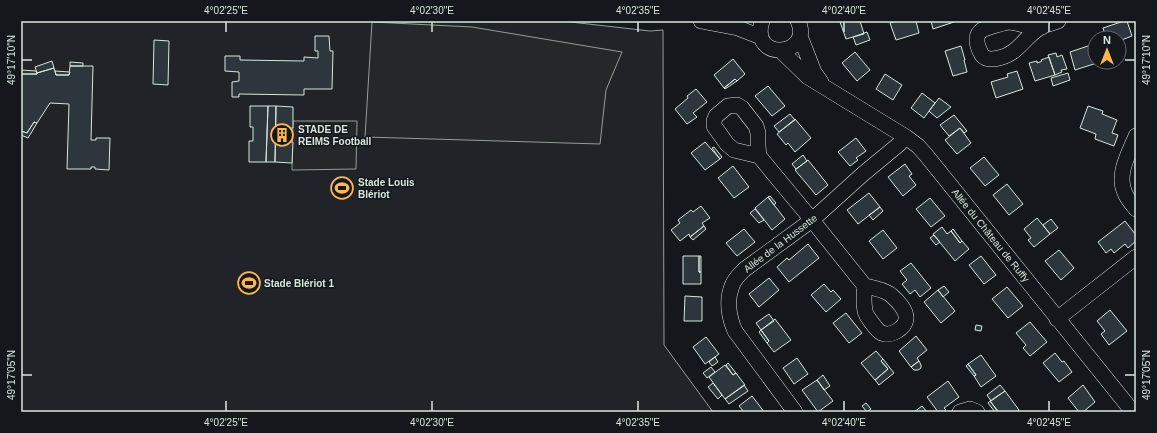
<svg xmlns="http://www.w3.org/2000/svg" width="1157" height="433" font-family="Helvetica,sans-serif">
<style>
.green{fill:#202428;stroke:#939e99}
.parking{fill:#24282b;stroke:#939e99}
.building{fill:#2c363c;stroke:#d8e6dc}
.lines{fill:none;stroke-linecap:round;stroke-linejoin:round}
.minor-casing{stroke:#d8e6dc;stroke-width:16}
.minor{stroke:#14181c;stroke-width:15}
.ticks{fill:none;stroke:#d8e6dc;stroke-width:1.5}
.labels{text-anchor:middle;stroke-width:3;stroke-linejoin:round;paint-order:stroke}
.poi-label{font-size:10px;font-weight:bold;fill:#d8e6dc;stroke:#14181c;text-anchor:start}
.street-label{font-size:10px;fill:#d8e6dc;stroke:#14181c}
.neatline{fill:none;stroke:#d8e6dc;stroke-width:1.5}
.ticks-label{font-size:10px;text-anchor:middle;fill:#d8e6dc}
</style>
<rect width="100%" height="100%" fill="#14181c"/>
<!-- green -->
<path class="green" d="M21 21H562L650 31 663 30 664 345 713 412H21Z"/>
<!-- parking -->
<path class="parking" d="M372 22 472 27 622 52 606 90 600 144 365 137Z
M293 121H357L356 169 292 170Z"/>
<!-- building -->
<path class="building" d="M843 21H860L864 34 846 39 840 22Z
M897 21H916L919 33 896 40 890 23Z
M931 21H954V22L933 29Z
M1124 21H1127L1132 36 1119 41V38H1106L1103 28Z
M867 32 870 40 856 45 853 37Z
M315 36H329L330 51H333L332 89H304V95L239 94V97H232V82L239 81V72L225 71V56H240V60L304 61V57L318 58V51H315Z
M154 40 169 41 168 85 153 84Z
M1094 44 1095 62H1100L1075 70 1070 52Z
M961 46 965 60H964L967 72 953 76 945 51Z
M855 52 870 70 857 81 842 63Z
M1056 53 1057 57 1062 55 1067 69 1061 70 1062 72 1055 75 1048 55Z
M1049 57 1055 75 1035 81 1029 63 1037 61V63L1040 62 1042 61 1041 60Z
M733 59 745 74 737 81 735 79 724 88 714 75Z
M52 61 54 68 37 73 35 67Z
M70 62 83 63V66H70Z
M70 66H93L91 140H96V138H110L109 170 95 169V167H91V169H67L69 104 50 103 37 123 34 122 27 133 21 131V74H37V73L54 68 56 75H69Z
M21 70 36 71 37 74H21Z
M55 71 70 72 69 75H56Z
M1017 71 1023 89 996 98 991 82 1008 77 1007 74Z
M1068 73 1070 80 1053 86 1051 78Z
M885 74 902 85 893 100 876 89Z
M735 79 737 81 725 89 724 88Z
M768 86 785 106 772 116 755 96Z
M696 89 707 102 693 113 697 117 687 124 675 109 688 98 687 96Z
M922 93 935 103 924 118 911 108Z
M939 98 951 107 937 118 929 111Z
M250 106H268L266 162H249V141H253V127H250Z
M268 106H276L275 162H266Z
M276 106 293 107V128H289V142H293L292 163 275 162Z
M1088 106 1103 111 1102 114 1117 120 1112 133 1118 135 1114 146 1095 139 1096 134 1080 128Z
M790 114 795 120 779 132 774 126Z
M954 115 967 131 964 133 960 128 949 136 940 125Z
M795 119 811 138 795 152 788 143 786 145 777 134Z
M34 122 37 123 28 138 21 135V131L27 133Z
M960 128 971 143 957 154 945 140Z
M856 138 866 151 856 158 858 160 850 166 838 152Z
M705 142 720 159 705 170 691 153Z
M714 147 722 157 720 159 712 148Z
M803 155 807 161 796 169 792 164Z
M984 157 999 175 985 186 970 168Z
M808 160 828 185 816 195 795 170Z
M905 164 912 174 909 176 916 185 903 196 888 177Z
M733 166 749 187 734 198 718 178Z
M1007 184 1023 204 1009 215 993 195Z
M869 193 880 207 858 224 847 210Z
M770 196 776 203 774 205 768 197Z
M768 197 785 219 772 230 755 208Z
M930 198 945 216 931 227 916 209Z
M701 206 710 218 702 223 704 226 690 237 689 234 680 241 671 230 680 223 678 220 691 210 693 212Z
M880 207 883 211 873 220 869 215Z
M755 209 764 220 759 223 750 213Z
M1037 218 1050 234 1034 247 1028 240 1031 238 1024 229Z
M1051 219 1058 228 1050 234 1043 225Z
M1125 221 1136 235V241L1128 248 1125 244 1114 253 1111 249 1106 253 1098 242Z
M704 226 706 229 693 240 690 237Z
M942 227 947 234 951 231 960 243 962 241 969 249 955 261 933 234Z
M744 229 755 242 737 256 726 243Z
M953 229 962 241 960 243 951 231Z
M883 230 897 248 883 259 869 241Z
M934 235 940 242 936 245 930 238Z
M808 244 819 258 789 282 777 267 787 258 789 260Z
M1059 250 1074 268 1061 280 1045 261Z
M683 256H699V272H701V284H683Z
M699 256H701V272H699Z
M981 256 996 275 984 284 969 265Z
M911 263 931 288 920 297 915 290 910 294 902 284 907 280 900 271Z
M769 278 779 290 759 307 749 294Z
M824 284 831 292 833 290 841 299 826 312 811 295Z
M944 286 949 292 943 297 938 290Z
M1007 287 1023 306 1008 318 992 299Z
M938 290 955 311 941 323 924 302Z
M685 296 702 297V321H684Z
M1110 310 1127 331 1109 345 1101 334 1105 331 1097 321Z
M846 313 862 333 849 343 833 323Z
M769 314 774 321 761 330 756 323Z
M775 319 791 340 774 352 767 343 769 341 761 330Z
M1030 322 1047 342 1030 356 1023 348 1026 345 1016 333Z
M976 325 982 326 981 331 975 330Z
M761 330 769 341 767 343 759 332Z
M916 336 927 350 917 358 919 361 911 367 899 351Z
M706 337 719 354 705 364 693 347Z
M876 351 883 359 881 361 888 369 875 380 861 363Z
M1055 353 1062 362 1064 361 1072 372 1059 382 1043 363Z
M981 355 996 376 981 387 974 376 976 375 968 364Z
M715 357 718 362 712 366 709 362Z
M797 358 808 374 794 384 783 368Z
M883 359 894 373 879 385 875 380 888 369 881 361Z
M919 361 921 365V368L918 370H914L911 367Z
M728 363 736 373 733 375 726 365Z
M968 364 976 375 974 376 966 366Z
M725 365 733 375 736 373 745 385 725 399 709 377Z
M711 367 715 372 707 378 703 373Z
M823 375 830 386 824 390 817 380Z
M817 380 833 401 818 412 802 390Z
M948 381 959 397 944 408 946 410 943 412H938L927 397Z
M713 383 722 395 718 399 708 387Z
M744 385 748 391 729 404 725 399Z
M1000 385 1005 391 991 401 987 395Z
M1083 385 1095 402 1083 412H1079L1068 398Z
M1005 391 1019 410 1017 412H998L990 401Z
M752 396 759 405 764 412H744L739 406Z
M990 401 998 411 995 412 988 403Z
M866 403 871 409 867 412 862 406Z
M922 406 927 412H914Z"/>
<g class="lines">
<!-- minor casing -->
<g class="minor-casing">
<path id="minor" d="M701 21 738 28 761 37
M762 21C749 63 814 56 798 21
M1042 27C1038 27 1033 27 1029 26 1022 25 1015 22 1008 22 1002 23 996 25 990 27 988 28 984 29 982 30 973 36 978 48 982 55 985 59 989 59 993 59 1019 56 1022 38 1041 27 1046 24 1053 23 1058 21
M800 36 814 72 821 82
M781 51 808 77 906 137 918 146 926 155 1133 412
M1136 136C1129 153 1116 175 1125 193 1127 199 1132 204 1136 209
M759 156 734 150 727 144 714 126V121L716 116 728 106 737 105 742 108 756 126 758 133V146L759 156 812 220 864 285C873 289 885 289 892 296 898 301 907 311 906 319 905 329 889 338 880 332 877 330 869 319 867 316 862 307 865 295 864 285
M1057 319 1136 257
M795 412 735 331C729 318 726 300 732 286 734 279 740 274 745 269L812 220 863 174 898 145 906 137
M960 412 970 409 977 412"/>
</g>
<!-- minor -->
<use href="#minor" class="minor"/>
</g>
<!-- ticks -->
<path class="ticks" d="M226 22V32M432 22V32M638 22V32M844 22V32M1049 22V32M22 60H32M1125 60H1135M22 375H32M1125 375H1135M226 401V411M432 401V411M638 401V411M844 401V411M1049 401V411"/>
<!-- icons -->
<defs>
<g id="building-ring" transform="scale(1.15)"><circle r="9.5" fill="#14181c" stroke="#ffb74d" stroke-width="1.5"/><path d="M-4-6H4V6H1V3H-1V6H-4ZM-2.5-4.3h1.7v1.8h-1.7ZM.8-4.3h1.7v1.8H.8ZM-2.5-1h1.7V.8h-1.7ZM.8-1h1.7V.8H.8Z" fill="#ffb74d"/></g>
<g id="stadium-ring" transform="scale(1.15)"><circle r="9.5" fill="#14181c" stroke="#ffb74d" stroke-width="1.5"/><path d="M0-5a6.5 5 0 1 0 0 10a6.5 5 0 1 0 0-10ZM-3.5-1.8h7v3.6h-7Z" fill="#ffb74d"/></g>
</defs>
<g fill-rule="evenodd">
<use href="#building-ring" x="282" y="135"/>
<use href="#stadium-ring" x="342" y="188"/>
<use href="#stadium-ring" x="249" y="283"/>
</g>
<g class="labels">
<!-- poi labels -->
<g class="poi-label">
<text x="298" y="133">STADE DE<tspan x="298" dy="12">REIMS Football</tspan></text>
<text x="358" y="186">Stade Louis<tspan x="358" dy="12">Blériot</tspan></text>
<text x="264" y="287">Stade Blériot 1</text>
</g>
<!-- street labels -->
<g class="street-label">
<text transform="translate(991 235) rotate(51)" y="4">Allée du Château de Ruffy</text>
<text transform="translate(780 243) rotate(-37)" y="4">Allée de la Hussette</text>
</g>
</g>
<!-- border -->
<rect width="1157" height="433" fill="none" stroke="#14181c" stroke-width="44"/>
<!-- north arrow -->
<g transform="translate(1107 50)"><circle r="19" fill="#14181c" stroke="#626a69"/>
<path d="M0-3L7 15L0 10L-7 15Z" fill="#ffb74d"/>
<text y="-6" font-size="11" font-weight="bold" text-anchor="middle" fill="#d8e6dc">N</text>
</g>
<rect x="22" y="22" width="1113" height="389" class="neatline"/>
<g class="ticks-label">
<text x="226" y="14">4°02'25"E</text>
<text x="432" y="14">4°02'30"E</text>
<text x="638" y="14">4°02'35"E</text>
<text x="844" y="14">4°02'40"E</text>
<text x="1049" y="14">4°02'45"E</text>
<text transform="translate(11 60) rotate(-90)" y="4">49°17'10"N</text>
<text transform="translate(1146 60) rotate(-90)" y="4">49°17'10"N</text>
<text transform="translate(11 375) rotate(-90)" y="4">49°17'05"N</text>
<text transform="translate(1146 375) rotate(-90)" y="4">49°17'05"N</text>
<text x="226" y="426">4°02'25"E</text>
<text x="432" y="426">4°02'30"E</text>
<text x="638" y="426">4°02'35"E</text>
<text x="844" y="426">4°02'40"E</text>
<text x="1049" y="426">4°02'45"E</text>
</g>
</svg>
